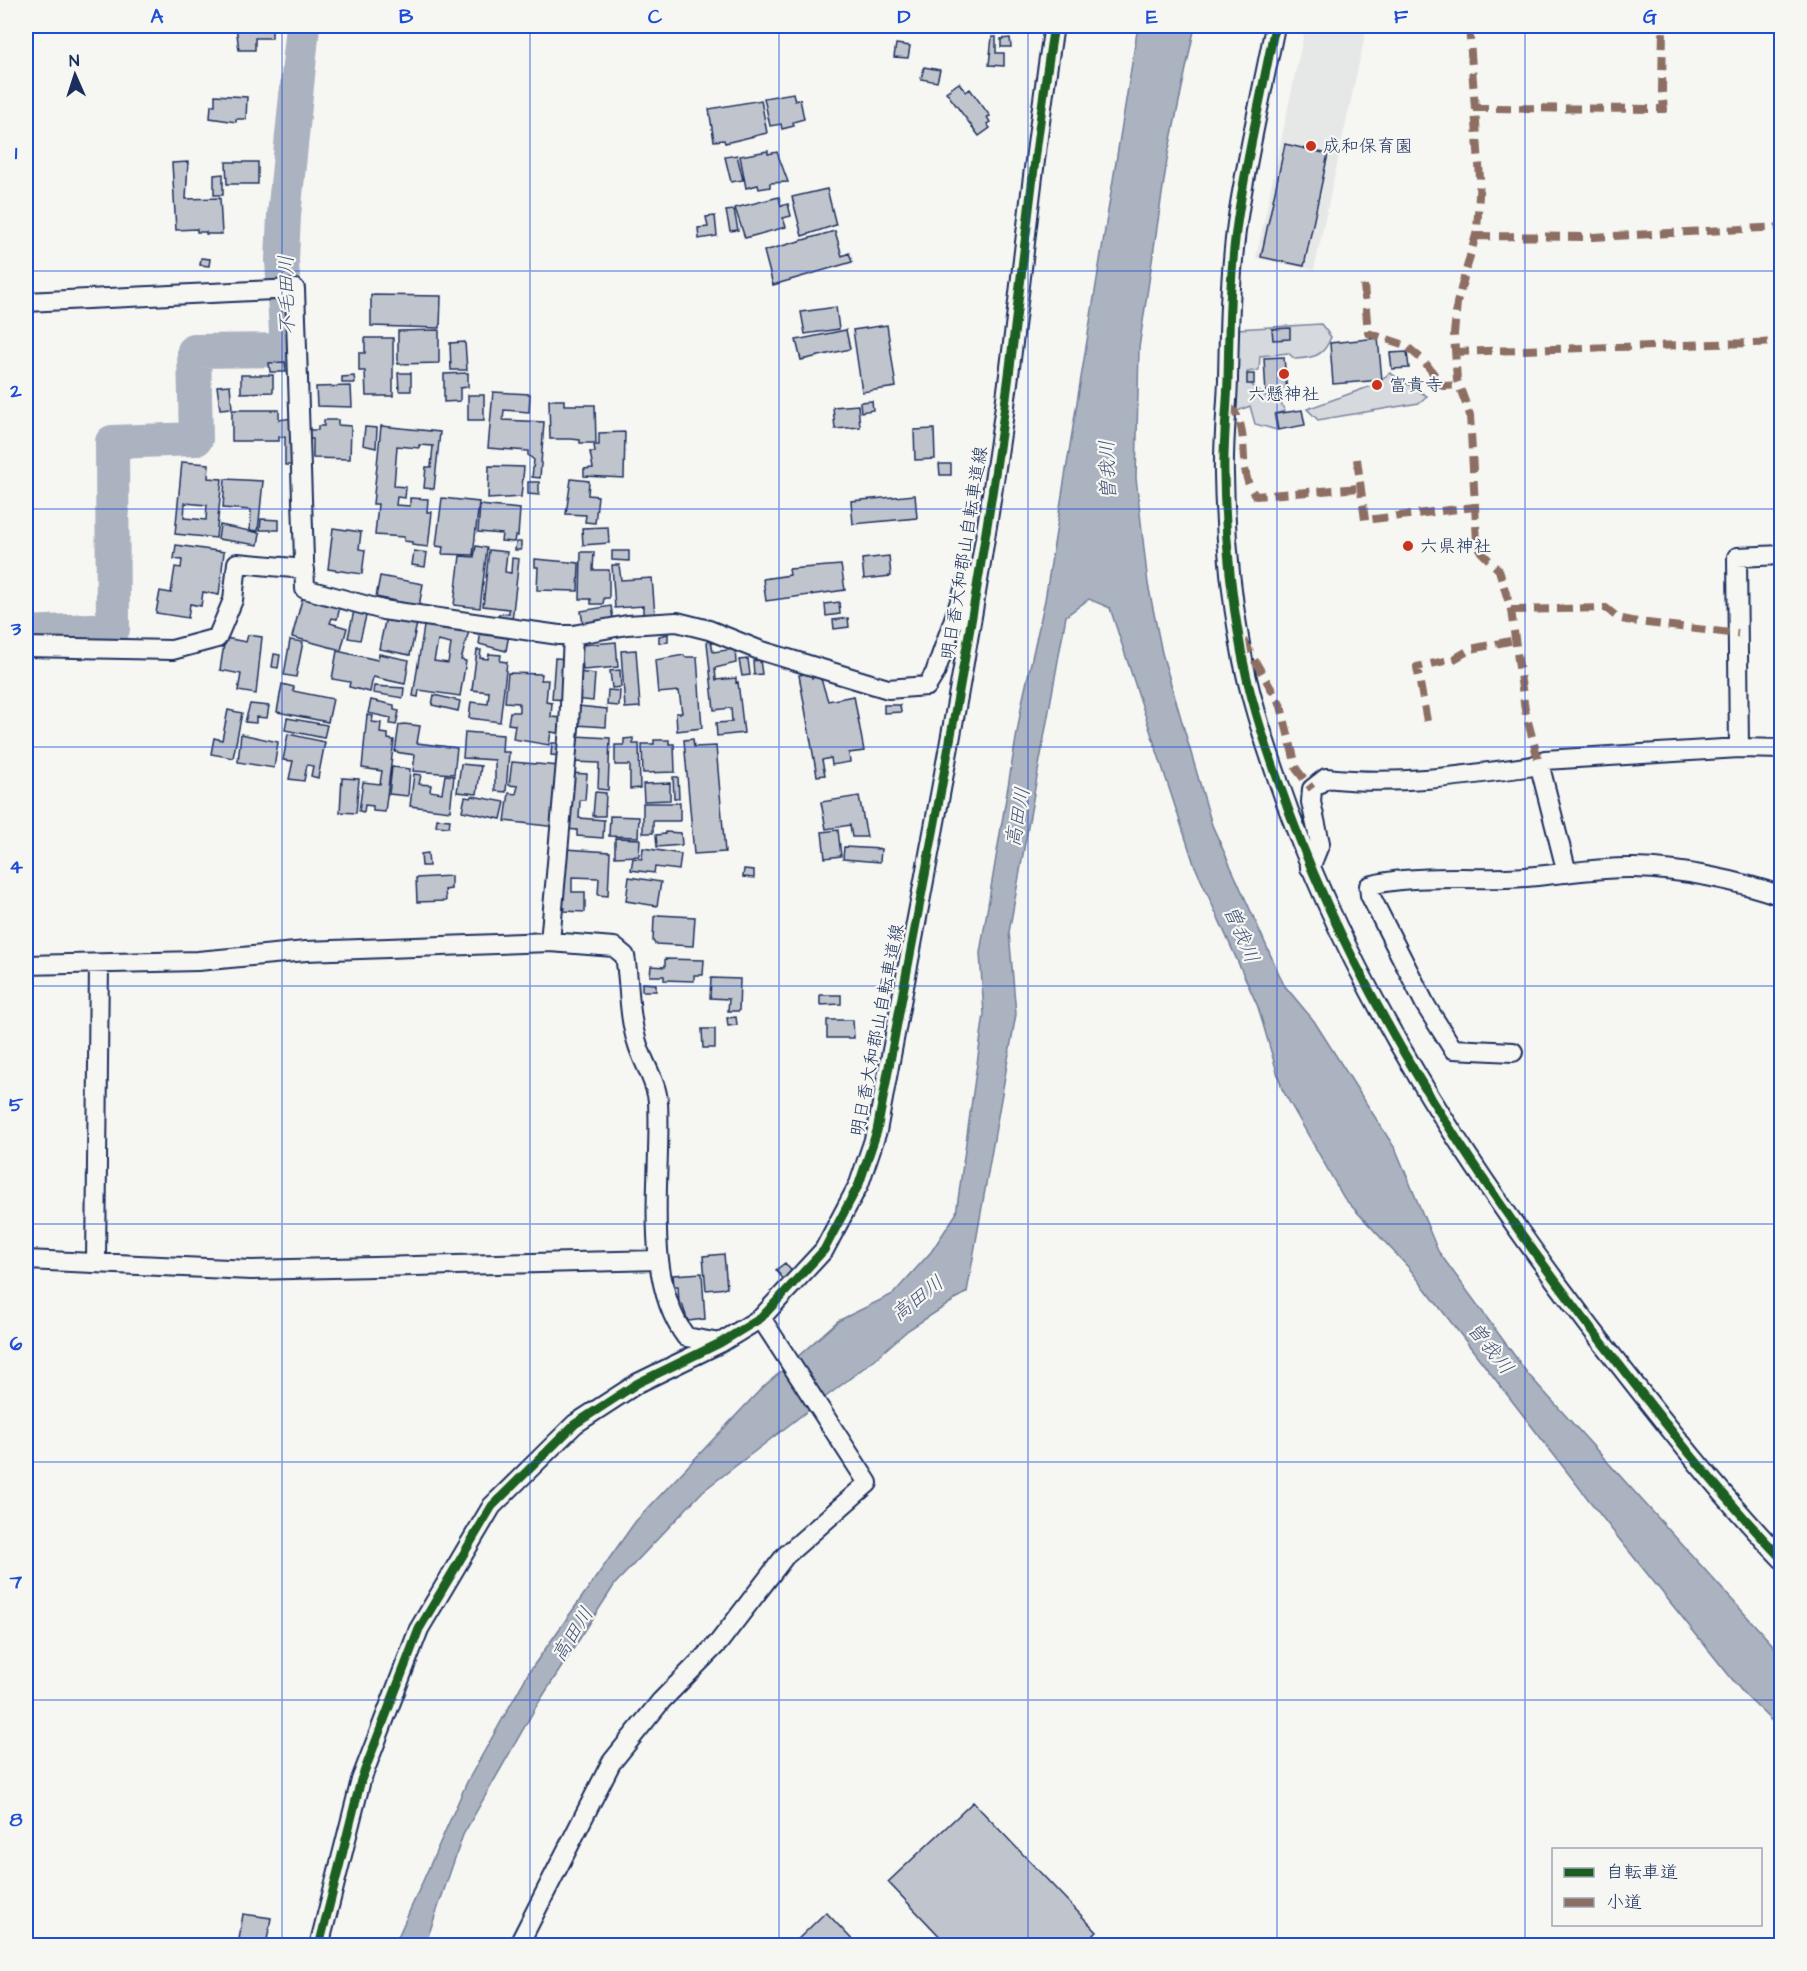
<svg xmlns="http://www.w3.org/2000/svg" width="1807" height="1971" font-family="'Architects Daughter','Klee One',sans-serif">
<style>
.built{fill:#e6e7e7}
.green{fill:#d6d9dd;stroke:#78849e;stroke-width:1.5}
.water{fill:#abb2c0;stroke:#717e99;stroke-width:1.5}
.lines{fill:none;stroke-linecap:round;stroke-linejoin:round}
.river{stroke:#abb2c0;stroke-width:34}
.building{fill:#c0c4cd;stroke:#1b2f5e;stroke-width:1.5;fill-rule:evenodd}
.minor-casing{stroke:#1b2f5e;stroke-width:22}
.minor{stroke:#f6f6f2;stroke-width:18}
.quiet{stroke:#8d6e63;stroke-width:8;stroke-dasharray:15 8;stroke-linecap:butt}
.cycleway-casing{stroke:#f6f6f2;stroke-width:13}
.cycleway{stroke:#1b5e20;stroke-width:9}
.grid{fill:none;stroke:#1d4ed8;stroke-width:1.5;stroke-opacity:0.55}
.poi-dot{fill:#c8321e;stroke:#f6f6f2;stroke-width:2}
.labels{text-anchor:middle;stroke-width:4.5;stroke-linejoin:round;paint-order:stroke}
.poi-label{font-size:18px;fill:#1b2f5e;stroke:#f6f6f2;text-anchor:start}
.street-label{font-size:18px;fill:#1b2f5e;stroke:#f6f6f2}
.water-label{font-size:20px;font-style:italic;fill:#46567b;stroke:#f6f6f2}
.neatline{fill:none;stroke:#1d4ed8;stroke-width:2}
.grid-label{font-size:20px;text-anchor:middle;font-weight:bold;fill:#1d4ed8}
</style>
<rect width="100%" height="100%" fill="#f6f6f2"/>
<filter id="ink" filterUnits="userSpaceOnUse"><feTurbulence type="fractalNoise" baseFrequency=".0167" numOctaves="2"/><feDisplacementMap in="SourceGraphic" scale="12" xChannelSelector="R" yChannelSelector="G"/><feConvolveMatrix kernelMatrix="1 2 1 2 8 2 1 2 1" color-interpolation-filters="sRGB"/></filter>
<g filter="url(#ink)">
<!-- built -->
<path class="built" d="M1303 26H1367L1314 270 1256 258 1304 33Z"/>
<!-- green -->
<path class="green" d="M1321 324 1331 337C1324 356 1314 358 1295 359L1288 353 1260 356 1259 370 1247 372 1252 385 1265 396H1277L1285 411 1274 414 1277 430 1255 424 1250 406 1235 412 1237 329Z
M1390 373 1427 396 1419 403 1318 420 1307 409 1374 385Z"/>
<!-- water -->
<path class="water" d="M1138 26H1195L1168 154 1139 348 1136 478 1148 584 1162 653 1212 825 1284 985 1314 1021 1396 1150 1438 1251 1528 1374 1781 1654V1730L1744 1694 1616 1535 1409 1268 1344 1198 1282 1089 1258 1007 1194 864 1110 608 1089 599 1066 616 1009 932 1016 1014 967 1292 908 1330 874 1360 703 1491 615 1584 537 1705 463 1835 425 1945 394 1946 467 1782 529 1672 635 1522 760 1390 838 1321 893 1294 931 1252 956 1214 984 1014 980 953 1022 703 1045 600Z"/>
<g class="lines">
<!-- river -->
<path class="river" d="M26 633 113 629 112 442 196 439 194 351 287 350 282 260 284 215 303 26"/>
</g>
<!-- building -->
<path class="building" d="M236 26H272V38H255V50H239Z
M327 26H335V30L327 29Z
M992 37H996V53H1004V66L989 65Z
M1010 38 1011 47H1001V39Z
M896 44 910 46 908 58 894 57Z
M924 67 940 70 937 82 921 79Z
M959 83 966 92 970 89 990 116 987 117 990 122 987 124 990 128 979 136 946 92Z
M793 93 795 101 800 99 804 119 793 122 794 126 782 129 781 124 770 126 764 98Z
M215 95 247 97 246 119H236V122L210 118 211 105H215Z
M761 100 767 133 725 143 724 140 714 141 709 109Z
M1285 144 1328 154 1304 266 1261 257Z
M768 151V154L777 152 788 182 770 183V187L759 189 758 185 746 188 740 156Z
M737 155 743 180 731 182 725 157Z
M188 162 186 199 220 198 222 234H206V232H197V229L176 230 172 163Z
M226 162H258V184H227Z
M223 174V195H214V175Z
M827 189 836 225 802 236 792 197Z
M779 197 781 206 788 204 791 216 783 218 786 227 745 238 735 208Z
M734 210 738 230 730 231 726 211Z
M715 216 717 236 699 239 698 228 708 227 706 217Z
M835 231 842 256 849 253 852 262 773 285 764 251Z
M201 258 210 259 209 266 200 265Z
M371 295 441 296 440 328 371 326Z
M836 307 839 329 805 334 801 312Z
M887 325 896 387 862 392 853 330Z
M1290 328V339L1273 340 1272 329Z
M439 330V363L398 364V331Z
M846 330 850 349 801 360 796 340Z
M365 338H393V396H366L365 371H359V353H365Z
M1378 338 1382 380 1333 384 1330 343Z
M465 342 467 370H451L450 343Z
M1407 352 1409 368 1392 369 1390 353Z
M1284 357 1287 393 1266 395 1264 358Z
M285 362 286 372H270L269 363Z
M398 373H411V391H399Z
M468 373V387L460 388V401L444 402V374Z
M1247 374H1254V384H1247Z
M241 375H273V392L241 393Z
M354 376 355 383H342V377Z
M230 385 232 408 220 409 217 386Z
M351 386 352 407 317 406 316 387Z
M493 392 530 394 529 412 504 410 503 420 544 422 540 478 532 477 534 460 528 455V451L488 448Z
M468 395H484V420H468Z
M549 400H564V405H595L596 443H580V440L571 439H550Z
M872 401 873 410 861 412 860 402Z
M858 405 860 427 835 429 833 407Z
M232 410H279V420L292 418V465H285V437H279V441H232Z
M1302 410 1305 425 1278 430 1275 414Z
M324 420H338V425L351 426 350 459 313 458V439H307L308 430H318V426H324Z
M381 426 440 432 434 489 424 488 426 467H431L433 446 419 445V448L397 446 394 486 406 487 405 498 397 497 396 505 410 506V498L428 499 427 512H432L428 547 412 545V542L404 541V537L375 535 378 504H373Z
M365 427 377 428 376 448 363 445Z
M934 429 935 459 915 460 914 430Z
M625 432 624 478 584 476V469L593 468 590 452H595L594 445H599V433Z
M182 462 209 464 208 478 222 479 216 538 175 534ZM185 503 207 505 206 520 184 518Z
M939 464H951V475H940Z
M489 466 524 467 521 497 488 499Z
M225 479 263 481 258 531 250 530 251 510 223 508Z
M571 479 589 481 588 495 598 496 595 523 585 522 586 515 566 514Z
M528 482H539V495L528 494Z
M915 495 917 518 853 524 851 501Z
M442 498 479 502 473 555 442 554 443 547 436 546Z
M480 505 520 509 518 536H515L514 542 501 541 502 534 478 532Z
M261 519 279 520V530H260Z
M220 525 260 533 258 545 218 539Z
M608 527 609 543 583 545 582 528Z
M333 528 361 532 359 549 365 550 362 574 328 569Z
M516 542H521V550H515Z
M176 545 224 552 219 595 203 592 201 606 190 604 188 618 156 613 160 591 171 593 175 567 181 568 182 560 174 559Z
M476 546 487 548 480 608 454 605 460 556 474 557Z
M489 550 507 552 505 572 511 573 512 558 519 559 512 621 499 620V614L509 613V609L483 606Z
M414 551 427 553 425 567 412 565Z
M612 551H629V561L612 560Z
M581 552H594L593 570H609V598H604L603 604H591V599H580Z
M889 556 891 576 864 579 862 559Z
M535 559 579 563 578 591 537 590 538 567H535Z
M612 565H619L621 580 652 578 655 616 643 617V606L615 608Z
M841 565 845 590 766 601 763 579 790 575 789 569Z
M380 576 423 584 419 606 376 597Z
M304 592 340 607 337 619 332 618 330 623 347 628 341 650 292 637Z
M839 602 840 614 826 616 825 604Z
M355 606 368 608 360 640 348 638Z
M611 606 613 620 583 624 581 611Z
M387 612 418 619 410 655 379 649Z
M848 618 849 627 834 629 833 620Z
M425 620 470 627 461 660 466 661 460 696 419 690 418 697 413 696ZM438 641 451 644 448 663 434 661Z
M481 631 509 634 506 651 479 644Z
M668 634V642L659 643V636Z
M248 635 262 637 256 694 238 691 241 674 220 670 225 638 246 642Z
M290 640 303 642 296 677 284 675Z
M711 641 713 652 735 649 736 663 715 668 716 680 736 678V683L738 682 744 733 717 736 716 723 732 722 731 708 714 710 707 642Z
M616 642 618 667 583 670 581 645Z
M477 650H481L480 658 488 659 489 654 501 655 500 661 507 662 500 722 469 718 471 702 488 704 489 692 472 690Z
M636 650 640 707 625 708 621 651Z
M337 651 378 660 379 654 409 660 405 684 373 677 370 692 349 687 350 682 332 679Z
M274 654 280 655 278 668 272 667Z
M684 655 685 657H697L702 728 677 731 676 713H682L679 691 658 693 655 660Z
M555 658 569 659 566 700 552 699Z
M748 659 750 675 742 676 739 660Z
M760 660 762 674 754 675 753 661Z
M620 670 621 687 612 688 610 671Z
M577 672 595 674 593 701 575 699Z
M508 673 542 674 541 680H548L546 702 552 703 551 717 564 718 562 734 551 732 549 745 513 739 515 725 508 724 510 712H519V703L505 702Z
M811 673 812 678 820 676 828 701 854 696 864 751 849 753 850 762 832 765 831 758 822 760 825 775 817 776 799 675Z
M282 684 294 687 293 691 333 699 328 722 277 712Z
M374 686 404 688 403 698 373 693Z
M608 690 620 691 619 706 607 705Z
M434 695 460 701 458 711 432 705Z
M371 700 394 705V710L399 711 396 725 390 724 391 718 368 713Z
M250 704 269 706 267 718 256 717V723L245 722Z
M884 705H900L901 712 884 713Z
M578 706 607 709 606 727 576 725Z
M228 710 242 713 233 758 211 754 214 738 222 740Z
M367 715 373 716 372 722 381 723 380 733 388 734V739L394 740 385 812 373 811V806L365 805 364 812 359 811 363 782 380 784 382 771 362 768Z
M287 718 327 725 324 738 285 730Z
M404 724 420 726 417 743 457 748 454 774 413 771 415 755 395 752 399 725Z
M465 732 503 735 502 752H509L506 792 495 791V760L463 758Z
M241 734 278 742 274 768 238 762Z
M288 734 325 742 318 778 311 776 313 766 307 765 304 781 289 779 293 761 283 760Z
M575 736 610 738 608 790 598 789 599 763 573 762Z
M633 738V744H639L640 788 630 789V765H615V745H624V739Z
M693 739 694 747 716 746 725 852 694 854 684 740Z
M654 740H669V744H674L675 772 643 773 642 744H654Z
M552 743H563L562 756 551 755Z
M512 762 560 766 556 827 505 821 509 793 516 794 518 786 509 785Z
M461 764 481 766 477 794 457 792Z
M392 767 410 769 408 796 389 794Z
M570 773 587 774 585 800H580L579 818 604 820 603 838 577 836V830L566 829Z
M414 774 421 775 419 784 431 785 430 791 442 793 445 775 454 776 450 811 410 806Z
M673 777H678L679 798H674Z
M342 778 359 779 356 813 340 812Z
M670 783V800L644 801 643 784Z
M595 792 606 793 605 816H593Z
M472 796 505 802 501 819 462 811 465 797 471 798Z
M859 796 867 837H852L850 825 826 829 821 802Z
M643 803H680V821H653V833H643Z
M610 816 639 817 638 837 609 836Z
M437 819 450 820 449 827 436 826Z
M838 830 841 856 825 858 822 832Z
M665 832 681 833 682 845 657 847 656 835 665 834Z
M615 838 640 839 639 856 615 857Z
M844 847 881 849 880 862 843 859Z
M643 848 681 854 679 870 655 867 654 873 631 870 633 858 642 859Z
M565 849 610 852 608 896 598 895 599 878 572 877V892H585V912L564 911 565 908H561Z
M428 853 429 866H422L421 854Z
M744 869 754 870V878L743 877Z
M451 876V889L445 890 446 901 417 902 416 878Z
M629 877 661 882 657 906 626 901Z
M658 915 695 917 693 946 655 944 653 941 654 917Z
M665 959 704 960 703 975H694V981L664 980V976H650L651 966 665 967Z
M711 978 740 979 739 1011H728L729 999 710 998Z
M642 983 656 984V991H642Z
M820 995H841V1004L820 1005Z
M736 1017 737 1025 728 1026 727 1018Z
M827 1020H853L854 1038H827Z
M702 1029H715V1048H703Z
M724 1254 727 1288 706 1290 703 1256Z
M785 1263 793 1273 784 1280 776 1270Z
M702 1273 705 1319 688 1321 682 1304H679L678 1286H674L673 1275Z
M973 1802 1097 1932 1082 1946H949L888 1882Z
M826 1912 858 1946H791Z
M243 1914 271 1918 266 1946H238Z"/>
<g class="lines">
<!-- minor casing -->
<g class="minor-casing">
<path id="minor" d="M1275 26C1263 87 1249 148 1239 210 1230 266 1229 323 1228 380 1227 411 1223 443 1224 474 1225 530 1230 588 1240 644 1248 692 1263 737 1279 783 1350 991 1473 1176 1607 1349 1663 1421 1719 1493 1782 1559
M26 302 295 289 305 589 383 610 559 635H573L627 625 677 622 709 630 759 650 888 689 927 686 935 673 969 576
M26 647 172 650 217 638 233 600 237 563 305 569
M1739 748 1737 557 1782 555
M1539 763 1567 873
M1310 868 1320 843 1311 802 1312 789 1326 778C1396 786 1464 776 1533 766L1545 760 1739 748 1782 749
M550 942 569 728 573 635
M26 965 198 961 306 951 550 942 614 947 625 956C630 984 628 1014 637 1042 642 1061 657 1082 658 1102 662 1175 641 1276 686 1337L720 1343
M1513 1052 1453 1049 1426 1006 1370 895 1369 886C1404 875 1468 879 1506 878 1549 877 1591 867 1634 868 1682 869 1736 880 1782 896
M26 1260 251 1270 659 1260
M96 1262 99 964
M319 1946 361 1780 419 1629 492 1506 575 1424 638 1383 720 1343 761 1318 824 1250 859 1184 877 1131C920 897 968 663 1002 427 1021 294 1032 159 1054 26
M518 1946 611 1763 661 1701 719 1642 785 1556 868 1483 761 1318"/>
</g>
<!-- minor -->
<use href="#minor" class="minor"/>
<!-- quiet -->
<path class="quiet" d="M1469 26 1480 178 1477 231 1457 303 1454 334 1457 380 1470 415 1477 542 1481 552 1499 570 1511 610 1525 710 1539 763
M1473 108 1664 109 1662 92 1663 26
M1476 236 1594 237 1782 227
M1364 285 1368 333 1405 345 1424 361 1443 386 1459 385
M1454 352 1782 342
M1227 405C1230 408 1235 412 1237 416 1249 438 1237 475 1256 496L1360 488
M1357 459 1365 520 1475 507
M1511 610 1606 608 1618 618 1631 621 1738 634
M1243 640 1281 706 1297 770 1312 789
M1427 721 1417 667 1454 659 1471 649 1515 640"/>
<!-- cycleway casing -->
<g class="cycleway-casing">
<path id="cycleway" d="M1275 26C1263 87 1249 148 1239 210 1230 266 1229 323 1228 380 1227 411 1223 443 1224 474 1225 530 1230 588 1240 644 1248 692 1263 737 1279 783 1350 991 1473 1176 1607 1349 1663 1421 1719 1493 1782 1559
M319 1946 361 1780 419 1629 492 1506 575 1424 638 1383 720 1343 761 1318 824 1250 859 1184 877 1131C920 897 968 663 1002 427 1021 294 1032 159 1054 26"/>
</g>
<!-- cycleway -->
<use href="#cycleway" class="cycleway"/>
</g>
</g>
<!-- grid -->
<path class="grid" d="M282 26V1946M530 26V1946M779 26V1946M1028 26V1946M1277 26V1946M1525 26V1946M26 271H1782M26 509H1782M26 747H1782M26 986H1782M26 1224H1782M26 1462H1782M26 1700H1782"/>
<!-- markers -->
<g class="poi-dot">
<circle cx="1311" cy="146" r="6"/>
<circle cx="1284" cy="374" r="6"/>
<circle cx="1377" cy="385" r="6"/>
<circle cx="1408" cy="546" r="6"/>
</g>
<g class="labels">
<!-- poi labels -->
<g class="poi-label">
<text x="1323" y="152">成和保育園</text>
<text x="1389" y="391">富貴寺</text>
<text x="1284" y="400" text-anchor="middle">六懸神社</text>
<text x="1420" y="552">六県神社</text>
</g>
<!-- street labels -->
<g class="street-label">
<text transform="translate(964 553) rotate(-81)" y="6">明日香大和郡山自転車道線</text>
<text transform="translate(877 1030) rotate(-79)" y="6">明日香大和郡山自転車道線</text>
</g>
<!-- water labels -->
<g class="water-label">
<text transform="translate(286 295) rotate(-91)" y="7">不毛田川</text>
<text transform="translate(1107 470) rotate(-92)" y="7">曽我川</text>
<text transform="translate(1017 817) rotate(-80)" y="7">高田川</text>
<text transform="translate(1242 934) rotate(67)" y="7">曽我川</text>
<text transform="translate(917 1298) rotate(-38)" y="7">高田川</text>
<text transform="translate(1491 1348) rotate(51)" y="7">曽我川</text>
<text transform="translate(572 1634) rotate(-58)" y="7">高田川</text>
</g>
</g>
<!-- margin -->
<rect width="1807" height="1971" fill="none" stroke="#f6f6f2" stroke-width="66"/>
<!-- legend -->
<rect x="1552" y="1848" width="210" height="78" fill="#f6f6f2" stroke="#9ea6b7" stroke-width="1.5"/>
<rect x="1564" y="1868" width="30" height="9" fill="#1b5e20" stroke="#9ea6b7" stroke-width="1.5"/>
<text x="1606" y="1878" font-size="18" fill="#1b2f5e">自転車道</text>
<rect x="1564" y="1898" width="30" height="9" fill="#8d6e63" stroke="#9ea6b7" stroke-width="1.5"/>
<text x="1606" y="1908" font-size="18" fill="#1b2f5e">小道</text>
<!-- north arrow -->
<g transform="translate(75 75) rotate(357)" stroke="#f6f6f2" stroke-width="4.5" paint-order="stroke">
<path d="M0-4.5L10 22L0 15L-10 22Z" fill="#1b2f5e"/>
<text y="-9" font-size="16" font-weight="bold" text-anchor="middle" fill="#1b2f5e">N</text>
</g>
<rect x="33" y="33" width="1741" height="1905" class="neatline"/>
<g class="grid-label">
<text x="157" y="23">A</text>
<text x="406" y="23">B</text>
<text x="655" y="23">C</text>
<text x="904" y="23">D</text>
<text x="1152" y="23">E</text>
<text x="1401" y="23">F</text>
<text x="1650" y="23">G</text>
<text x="16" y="159">1</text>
<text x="16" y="397">2</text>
<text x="16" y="635">3</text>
<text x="16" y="873">4</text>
<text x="16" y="1111">5</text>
<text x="16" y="1350">6</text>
<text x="16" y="1588">7</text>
<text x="16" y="1826">8</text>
</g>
</svg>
